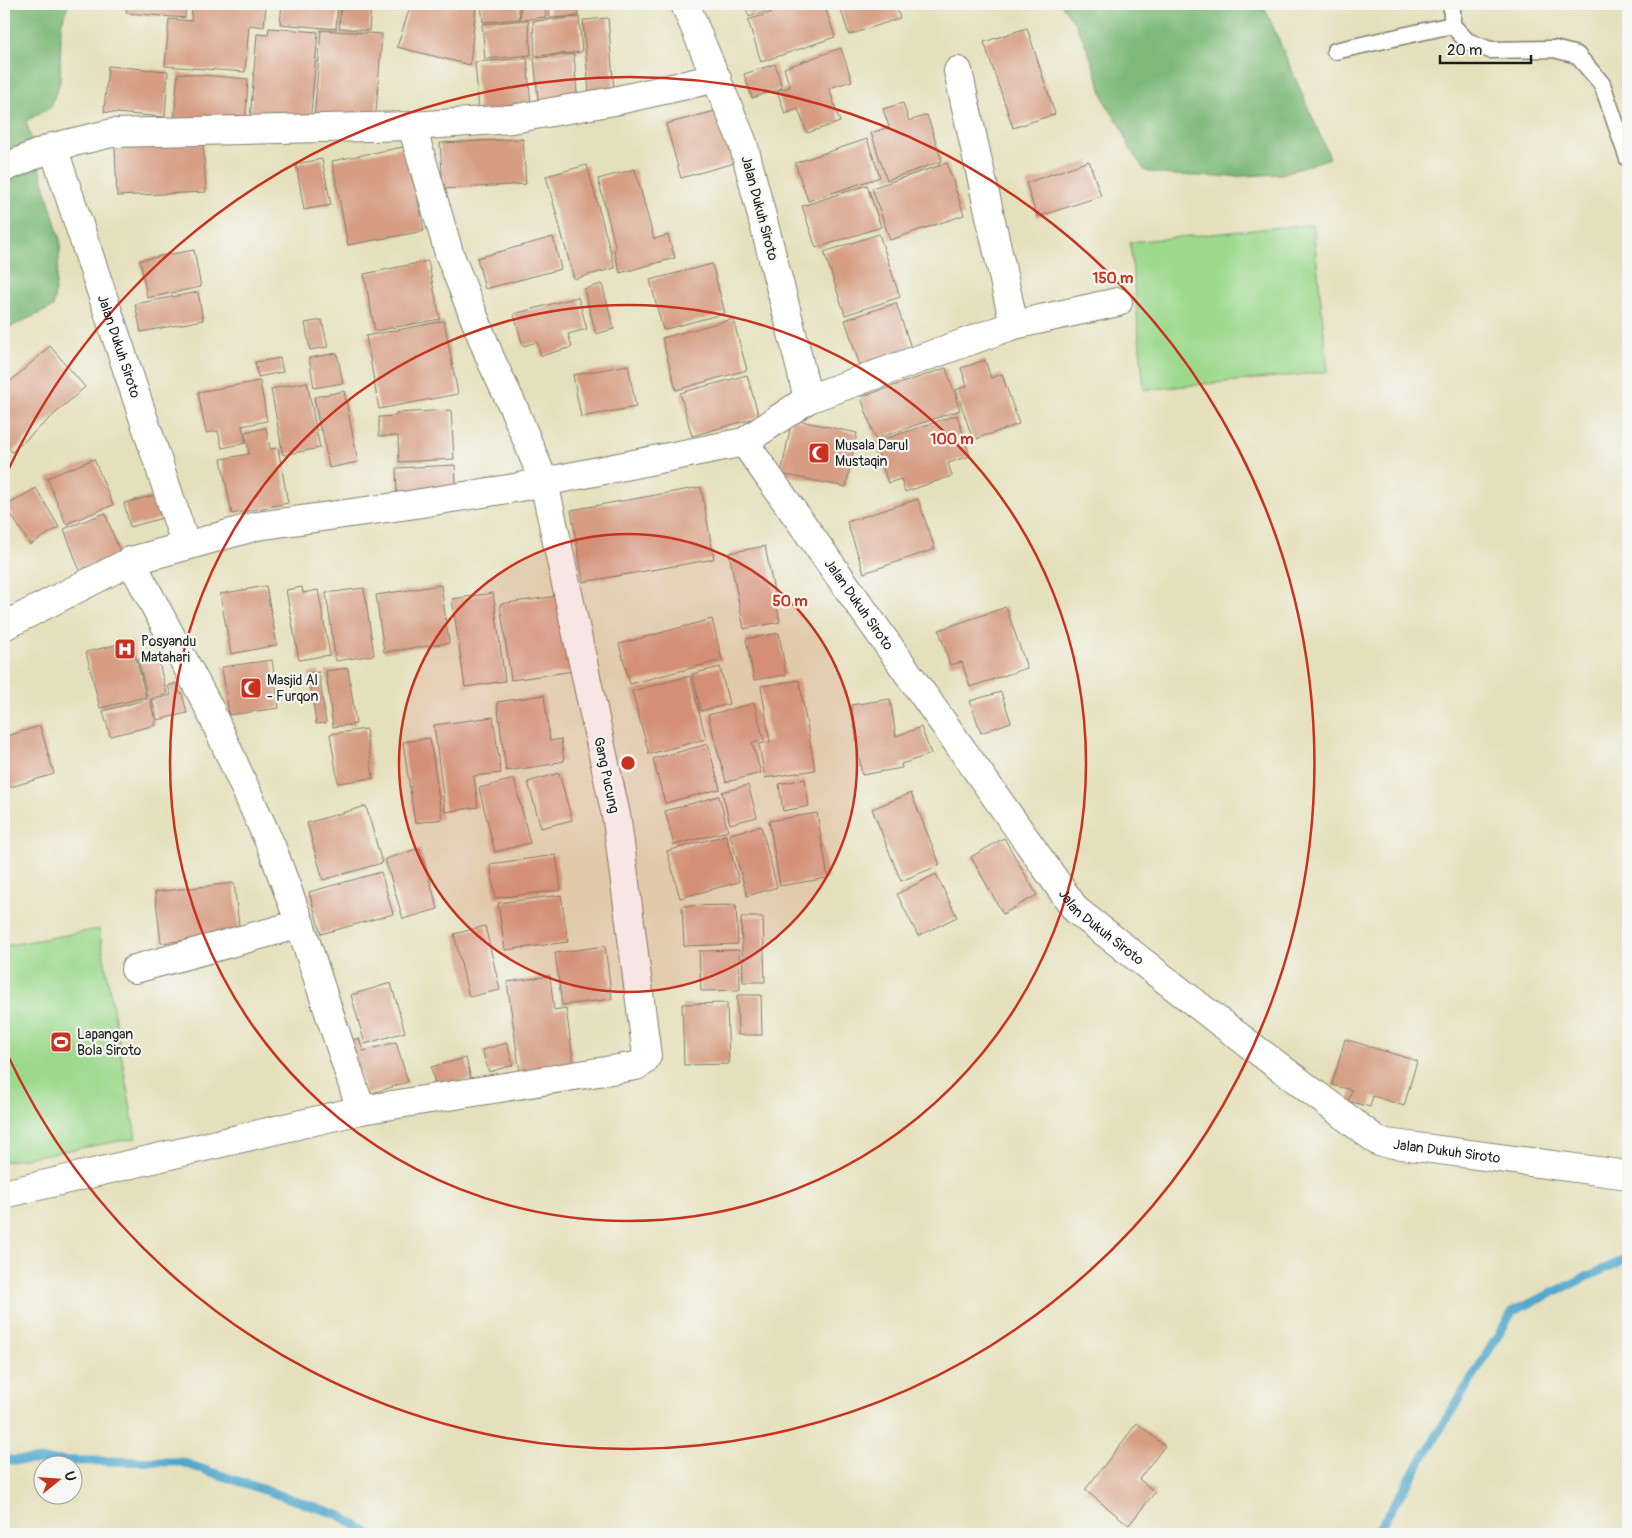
<svg xmlns="http://www.w3.org/2000/svg" width="1632" height="1538" font-family="Pangolin,sans-serif">
<style>
.green{fill:#9cd98d;stroke:#5c7a54}
.forest{fill:#7db978;stroke:#4c6a4a}
.lines{fill:none;stroke-linecap:round;stroke-linejoin:round}
.stream{stroke:#4ea6cb;stroke-width:9}
.building{fill:#d69d82}
.service-casing{stroke:#807e6c;stroke-width:19}
.minor-casing{stroke:#807e6c;stroke-width:30}
.service{stroke:#fff;stroke-width:16}
.minor{stroke:#fff;stroke-width:28}
.ring{fill:none;stroke:#c8321e;stroke-width:2.5}
.labels{text-anchor:middle;stroke-width:4.5;stroke-linejoin:round;paint-order:stroke}
.street-label{font-size:14px;fill:#1c1c1c;stroke:#f6f6f2}
.poi-label{font-size:14px;fill:#1c1c1c;stroke:#f6f6f2;text-anchor:start}
.centre{fill:#c8321e;stroke:#f6f6f2;stroke-width:2.5}
.ring-label{font-size:15px;text-anchor:middle;font-weight:bold;fill:#c8321e;stroke:#f6f6f2;stroke-width:4.5;stroke-linejoin:round;paint-order:stroke}
</style>
<rect width="100%" height="100%" fill="#f6f6f2"/>
<filter id="ink" filterUnits="userSpaceOnUse"><feTurbulence type="fractalNoise" baseFrequency=".02" numOctaves="2"/><feDisplacementMap in="SourceGraphic" scale="10" xChannelSelector="R" yChannelSelector="G"/><feConvolveMatrix kernelMatrix="1 2 1 2 8 2 1 2 1" color-interpolation-filters="sRGB"/></filter>
<filter id="wash" filterUnits="userSpaceOnUse"><feTurbulence type="fractalNoise" baseFrequency=".0096" numOctaves="4" result="noise"/><feDisplacementMap in="SourceGraphic" scale="20" xChannelSelector="R" yChannelSelector="G"/><feGaussianBlur stdDeviation="1.12" result="paint"/><feColorMatrix in="noise" values="0 0 0 0 0 0 0 0 0 0 0 0 0 0 0 0 0 1.4 0 .05"/><feComposite in="paint" operator="in"/></filter>
<g filter="url(#wash)">
<rect width="100%" height="100%" fill="#e5e0bc"/>
<!-- green -->
<path class="green" d="M1313 224 1328 372 1144 390 1130 242Z
M99 929 136 1138 4 1162V946Z"/>
<!-- forest -->
<path class="forest" d="M4 4H69L61 24 60 82 50 108 26 121 61 243 53 307 4 330Z
M1061 4H1263L1330 158 1281 174 1223 177 1171 175 1145 171 1130 149 1121 126 1106 104 1088 50 1076 25Z"/>
<g class="lines">
<!-- stream -->
<path class="stream" d="M4 1460 181 1462 339 1515 370 1534
M1376 1534 1513 1311 1628 1258"/>
</g>
<g id="blocks">
<!-- building -->
<path class="building" d="M127 4H186L185 18 126 13Z
M192 4H266L264 27 249 25 245 72 165 66 169 19 191 21Z
M282 4H338L336 29 280 24Z
M341 4H371L369 31 339 28Z
M411 4H476L470 65 397 47Z
M481 4H518L520 19 483 22Z
M520 4H545L546 17 521 20Z
M549 4H577L578 16 550 18Z
M745 4H789L749 17Z
M797 4H824L835 37 761 62 748 20Z
M839 4H895L900 18 849 35Z
M579 17 582 52 535 56 533 21Z
M608 18 614 91 589 93 583 20Z
M528 20 531 55 485 59 482 24Z
M269 28 318 32 310 125 250 120 257 34 268 35Z
M1027 28 1055 114 1013 128 984 42Z
M321 30 382 34 375 125 314 120Z
M841 48 852 81 829 88 840 122 807 133 798 109 785 114 777 91 790 87 784 68Z
M574 54 578 106 539 109 534 58Z
M527 58 531 107 479 111 475 62Z
M775 64 782 88 752 98 744 74Z
M108 66 168 71 165 117 104 112Z
M178 73 248 79 245 126 174 120Z
M903 103 909 121 927 115 942 161 887 180 871 133 889 127 883 109Z
M723 109 738 162 681 178 666 124Z
M523 139 526 184 443 189 440 143Z
M867 139 880 177 808 201 795 163Z
M203 143 206 192 117 196 115 147Z
M408 146 424 231 348 245 332 161Z
M322 159 331 205 304 210 296 164Z
M1089 161 1101 196 1037 217 1026 183Z
M947 163 964 215 890 240 872 188Z
M587 165 615 268 574 279 546 176Z
M635 169 654 239 668 235 675 258 620 273 614 250 616 249 598 179Z
M867 185 881 227 816 248 802 206Z
M879 234 900 297 845 315 824 252Z
M553 237 561 269 485 289 477 258Z
M194 250 201 287 147 298 140 260Z
M428 261 440 319 375 331 364 274Z
M712 264 725 313 663 330 650 280Z
M602 284 614 329 596 334 584 289Z
M198 292 203 320 141 332 135 304Z
M578 297 587 329 568 334 572 347 541 356 537 342 523 346 514 314Z
M896 303 912 351 861 369 845 320Z
M733 319 747 370 676 390 662 338Z
M322 320 328 347 310 350 305 323Z
M444 321 458 394 379 409 366 336Z
M50 346 85 387 12 452 4 443V387Z
M337 353 343 383 314 388 309 358Z
M280 358 283 372 258 377 255 362Z
M985 360 991 378 1002 374 1019 424 973 440 956 390 967 386 961 368Z
M628 365 636 407 581 417 573 375Z
M946 368 960 410 875 439 861 397Z
M747 375 759 417 692 436 680 393Z
M260 381 267 421 242 426 246 443 222 448 218 431 206 433 198 392Z
M307 382 320 448 283 455 271 389Z
M344 391 358 462 329 468 322 430H320L314 397Z
M451 410 454 459 399 462 398 436H379V417L396 416V413Z
M957 415 970 456 948 463 952 476 905 492 901 479 888 483 875 442Z
M792 419 857 433 846 487 781 474Z
M266 428 270 449 278 448 288 503 232 514 221 459 249 454 245 432Z
M94 459 113 505 66 524 47 478Z
M455 465 457 496 397 499 396 468Z
M701 487 714 559 583 582 571 510Z
M36 488 59 527 30 545 6 506Z
M160 494 166 517 130 527 124 503Z
M918 499 935 549 864 573 847 522Z
M105 513 121 555 80 571 64 529Z
M765 546 780 622 744 629 729 553Z
M441 585 449 643 384 652 376 595Z
M266 586 277 645 231 654 220 594Z
M302 587 303 593 318 590 330 655 299 660 286 590Z
M364 588 374 655 336 661 326 593Z
M493 593 505 681 465 687 452 599Z
M564 595 574 671 511 680 500 604Z
M1006 607 1027 668 970 687 962 662 950 665 939 630Z
M712 619 722 660 630 684 619 644Z
M779 633 786 675 754 680 746 639Z
M132 641 146 697 100 708 86 652Z
M157 655 167 694 150 699 156 725 110 736 103 711 148 699 138 659Z
M272 660 279 708 229 715 222 667Z
M720 667 729 704 701 711 692 674Z
M348 668 356 724 333 727 326 671Z
M319 672 326 723 316 724 309 673Z
M690 676 706 739 649 754 632 691Z
M799 680 815 770 765 778 759 744 770 742 761 686Z
M177 683 180 693H182L187 713 157 720 152 700 171 695 168 686Z
M1001 692 1011 722 981 733 970 701Z
M544 695 550 741 561 739 564 761 554 763V764L506 771 497 702Z
M890 699 896 736 921 727 931 754 901 764 902 768 862 775 851 705Z
M754 703 764 740 752 743 761 773 726 782 708 715Z
M493 717 501 773 474 776 478 807 445 812 434 725Z
M40 726 54 774 4 789V737Z
M366 729 373 778 338 783 330 734Z
M430 738 442 819 415 823 403 742Z
M708 744 720 789 665 803 653 759Z
M559 773 572 820 541 828 528 782Z
M514 779 530 843 495 852 479 788Z
M805 779 809 806 783 811 779 784Z
M748 785 757 817 730 824 722 792Z
M911 793 940 865 901 881 872 809Z
M719 796 728 831 674 845 665 811Z
M366 806 382 863 323 880 307 823Z
M817 813 828 878 780 886 769 821Z
M761 826 777 887 747 896 730 834Z
M726 835 739 882 680 898 667 851Z
M1004 838 1037 895 1003 914 971 857Z
M420 848 438 909 403 919 385 859Z
M556 855 561 890 495 898 490 864Z
M381 872 393 914 321 934 309 892Z
M936 874 957 917 918 936 897 894Z
M234 883 240 934 161 943 155 892Z
M561 895 568 942 505 950 498 903Z
M736 905 738 944 684 946 682 906Z
M741 917H763L765 982H743Z
M485 926 500 990 469 997 454 934Z
M605 946 612 999 562 1005 555 953Z
M739 950 740 990 701 991 699 951Z
M550 976 554 1010 566 1008 574 1066 520 1073 507 982Z
M391 983 405 1032 365 1044 351 995Z
M737 995H761L762 1035H738Z
M727 1003 729 1064 684 1065 682 1004Z
M359 1038 363 1051 396 1042 408 1082 366 1095 350 1041Z
M1345 1039 1417 1061 1404 1106 1373 1096 1370 1107 1348 1101 1352 1090 1332 1085Z
M507 1043 513 1065 489 1072 482 1050Z
M466 1058 471 1079 436 1088 431 1067Z
M1137 1423 1165 1446 1139 1479 1155 1492 1129 1525 1085 1490Z"/>
</g>
</g>
<g filter="url(#ink)">
<use href="#blocks" fill-opacity="0" stroke="#807e6c" stroke-width="1"/>
<g class="lines">
<!-- service casing -->
<g class="service-casing">
<path id="service" d="M1452 4V25L1467 41 1490 50 1554 49 1577 55 1602 84 1628 159
M1335 51 1452 25"/>
</g>
<!-- minor casing -->
<g class="minor-casing">
<g id="minor">
<path d="M958 71 1014 325"/>
<path id="s1" d="M53 147 186 546"/>
<path d="M4 168 53 147 112 133 412 126 512 119 614 101 717 78"/>
<path d="M808 399 1014 325 1118 302"/>
<path id="s2" d="M744 442 1076 910 1217 1020 1379 1142 1628 1175"/>
<path d="M131 561 208 706 272 848 300 924 361 1110"/>
<path d="M4 626 131 561 186 546 257 526 409 505 514 488 744 442 808 399 790 325 743 143 685 4"/>
<path d="M135 969 300 924"/>
<path d="M4 1194 361 1110 636 1066 643 1062 647 1056 617 820 544 482 515 411 491 360 449 253 412 126"/>
</g>
</g>
<!-- service -->
<use href="#service" class="service"/>
<!-- minor -->
<use href="#minor" class="minor"/>
</g>
</g>
<!-- distance rings -->
<circle cx="628" cy="763" r="229" fill="#c8321e" fill-opacity=".12"/>
<g class="ring">
<circle cx="628" cy="763" r="229"/>
<circle cx="628" cy="763" r="458"/>
<path d="M4 479A686 686 0 1 1 4 1047"/>
</g>
<!-- icons -->
<defs>
<g id="mosque-square" transform="scale(1.125)"><rect x="-9" y="-9" width="18" height="18" rx="4" fill="#c8321e" stroke="#f6f6f2"/><path d="M3.5-4.9A6 6 0 1 0 3.5 4.9A5 5 0 1 1 3.5-4.9Z" fill="#fff"/></g>
<g id="hospital-square" transform="scale(1.125)"><rect x="-9" y="-9" width="18" height="18" rx="4" fill="#c8321e" stroke="#f6f6f2"/><path d="M-5-5h3v3.5h4V-5h3V5h-3V1.5h-4V5h-3Z" fill="#fff"/></g>
<g id="stadium-square" transform="scale(1.125)"><rect x="-9" y="-9" width="18" height="18" rx="4" fill="#c8321e" stroke="#f6f6f2"/><path d="M0-5a6.5 5 0 1 0 0 10a6.5 5 0 1 0 0-10ZM-3.5-1.8h7v3.6h-7Z" fill="#fff"/></g>
</defs>
<g fill-rule="evenodd">
<use href="#mosque-square" x="819" y="453"/>
<use href="#hospital-square" x="125" y="649"/>
<use href="#mosque-square" x="251" y="688"/>
<use href="#stadium-square" x="61" y="1042"/>
</g>
<g class="labels">
<!-- street labels -->
<g class="street-label">
<text transform="translate(760 208) rotate(75)" y="5">Jalan Dukuh Siroto</text>
<text dy="5" stroke="none"><textPath href="#s1" startOffset="210">Jalan Dukuh Siroto</textPath></text>
<text dy="5" stroke="none"><textPath href="#s2" startOffset="199">Jalan Dukuh Siroto</textPath></text>
<text transform="translate(607 775) rotate(78)" y="5">Gang Pucung</text>
<text dy="5" stroke="none"><textPath href="#s2" startOffset="604">Jalan Dukuh Siroto</textPath></text>
<text dy="5" stroke="none"><textPath href="#s2" startOffset="1024">Jalan Dukuh Siroto</textPath></text>
</g>
<!-- poi labels -->
<g class="poi-label">
<text x="835" y="450">Musala Darul<tspan x="835" dy="16">Mustaqin</tspan></text>
<text x="141" y="646">Posyandu<tspan x="141" dy="16">Matahari</tspan></text>
<text x="267" y="685">Masjid Al<tspan x="267" dy="16">- Furqon</tspan></text>
<text x="77" y="1039">Lapangan<tspan x="77" dy="16">Bola Siroto</tspan></text>
</g>
</g>
<circle cx="628" cy="763" r="8" class="centre"/>
<g class="ring-label">
<text x="1113" y="283">150 m</text>
<text x="952" y="444">100 m</text>
<text x="790" y="606">50 m</text>
</g>
<!-- margin -->
<rect width="1632" height="1538" fill="none" stroke="#f6f6f2" stroke-width="20"/>
<!-- north arrow -->
<g transform="translate(58 1480) rotate(73)"><circle r="24" fill="#f6f6f2" stroke="#9f9f9c"/>
<path d="M0-4L9 19L0 12L-9 19Z" fill="#c8321e"/>
<text y="-8" font-size="14" font-weight="bold" text-anchor="middle" fill="#1c1c1c">U</text>
</g>
<!-- scale -->
<path d="M1440 55v8h91v-8" fill="none" stroke="#1c1c1c" stroke-width="2.5"/>
<text x="1447" y="55" font-size="15" fill="#1c1c1c" stroke="#f6f6f2" stroke-width="4" paint-order="stroke">20 m</text>
</svg>
